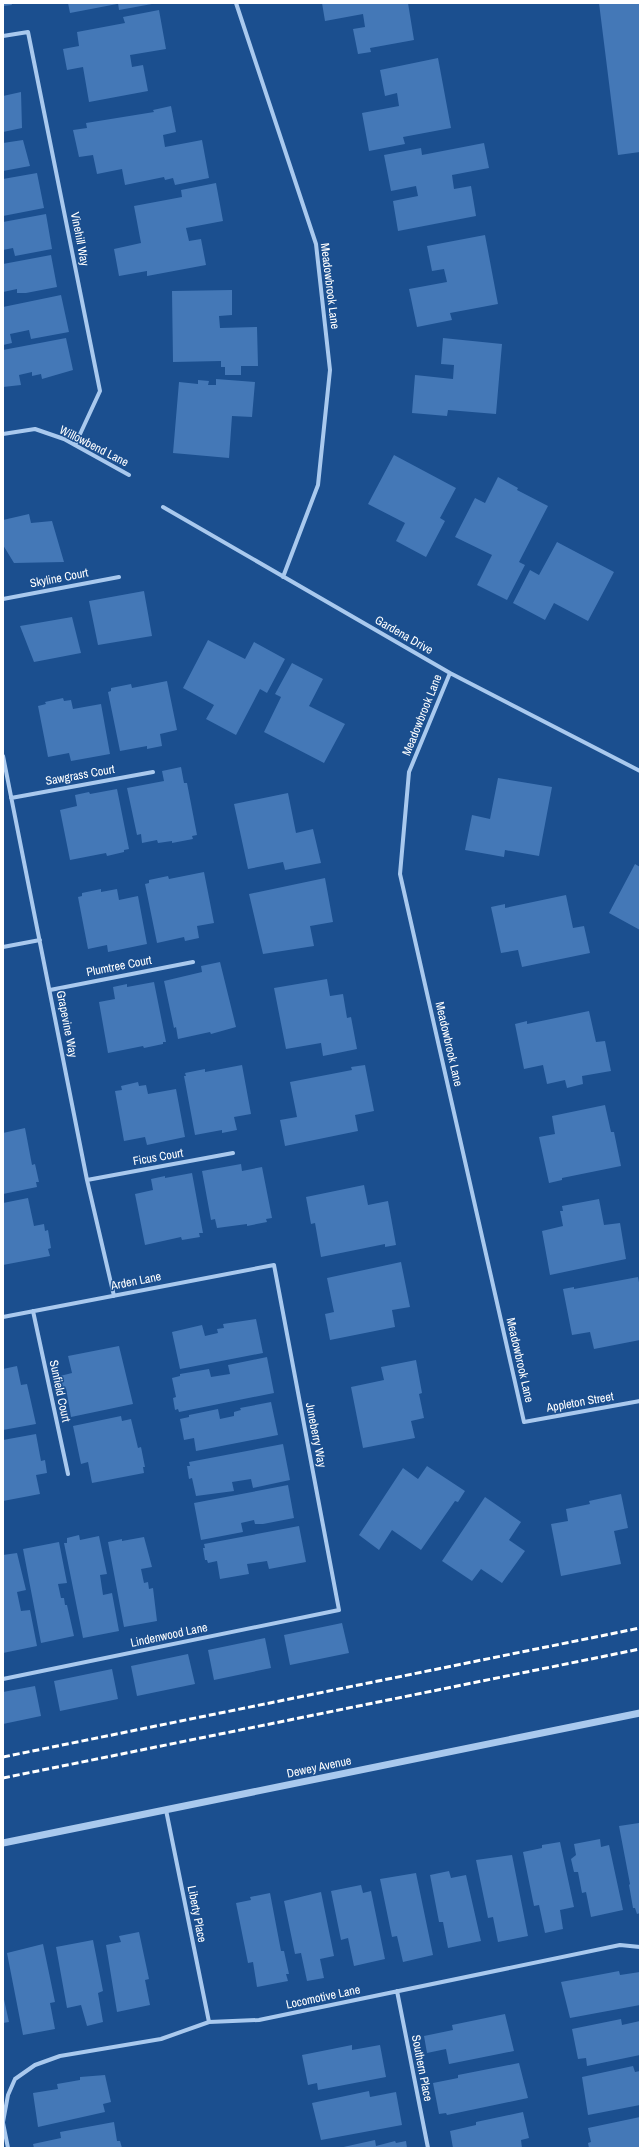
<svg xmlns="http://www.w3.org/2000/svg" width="643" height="2151" font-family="'Archivo Narrow',sans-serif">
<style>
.building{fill:#4478b7}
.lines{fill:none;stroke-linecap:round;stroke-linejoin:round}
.minor{stroke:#a9c9ee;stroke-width:4}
.tertiary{stroke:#a9c9ee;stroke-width:7}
.rail{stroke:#fff;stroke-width:3;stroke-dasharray:7 3;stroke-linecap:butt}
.labels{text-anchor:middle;stroke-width:3;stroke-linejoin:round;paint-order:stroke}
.street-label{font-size:12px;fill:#fff;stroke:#1b4f8f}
</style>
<rect width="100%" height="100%" fill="#1b4f8f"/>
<!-- building -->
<path class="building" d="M3 3H11L12 5 3 6Z
M68 3H117V4L70 13Z
M118 3H152V4L119 10Z
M322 3H408L414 40 370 48 371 52 358 54 353 29 365 27 363 14 325 21Z
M599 3H640V152L618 155Z
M159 10 166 49 130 55 132 67 143 65 148 91 89 102 83 67 67 70 63 49 79 46 77 32 125 23 123 17Z
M438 58 451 128 403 137 405 144 369 151 362 113 399 106 397 93 385 96 380 70Z
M21 92 22 128 3 132V96Z
M171 106 176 132 163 135 165 147 202 140 209 178 175 185 173 178 165 180 164 177 125 185 122 169 97 174 93 155 79 157 73 130 87 128 86 123 154 112 153 110Z
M23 140 30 166 3 171V143Z
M484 143 489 168 452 175 454 189 471 186 476 216 398 231 393 201 418 196 416 186 391 191 384 155 421 148 422 155Z
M37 173 44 208 3 216V179Z
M216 183 223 221 186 228 189 241 201 239 206 265 147 276V271L119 276 114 249 141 243 134 206 182 197 181 190Z
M46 214 52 249 15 256 13 248 3 250V222Z
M485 235 498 304 450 313 452 320 417 327 409 289 447 282 444 269 432 271 427 246Z
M51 255 57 287 26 293H17V289L3 292V264Z
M232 290V315L219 316 220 328 257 327 258 366H241V375H225V367H221V361L173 362 172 291Z
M61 295 69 332 31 339 29 330 10 334 12 343 3 345V307Z
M66 338 73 370 42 379 41 374 32 376V372L19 375 21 385 3 387V350Z
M443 338 502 344 496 414 448 410 447 416 412 413 415 375 453 379 454 365 441 364Z
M216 379 255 382 252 417 232 416 229 458 173 453 179 382 198 384V380L209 381 208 385H216Z
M394 455 456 488 440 518 445 521 426 557 396 541 405 523 368 504Z
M498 477 518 488 517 490 548 506 519 562 525 565 507 600 477 585 492 555 455 537 475 498 485 503Z
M29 514 31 523 52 521 64 562 14 563 3 545V520Z
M557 542 614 572 588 621 554 603 545 620 513 603 530 570 539 575Z
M144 591 152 636 98 645 89 601Z
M72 617 81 653 34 662 20 626Z
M208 640 245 659 254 642 285 659 267 693 260 689 236 735 206 719 214 705 183 688Z
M292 663 323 679 309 706 345 724 324 763 264 732 281 697 275 694Z
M167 681 177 730 160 734 162 746 147 749V746L120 751 108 692 111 691V688L131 684 132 688Z
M63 698 64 701 71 700 73 709 101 704 110 754 71 761 69 753 48 757 38 706 46 704 45 702Z
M181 767 184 783H187L197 835 192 836 193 839 172 843V841L158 843 157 840 142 843 141 834 137 835 127 788 164 781 162 771Z
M498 778 552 787 539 856 505 850 504 857 465 850 472 815 490 819Z
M117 789 129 849 124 850V852L107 856 106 853 70 860 60 810 77 806 75 795 89 792 90 794Z
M288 793 296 833 313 829 321 863 285 870 283 862 248 869 234 804Z
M635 864 640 867V930L609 913Z
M204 872 214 923 197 926 199 938 185 941 184 937 157 943 145 884 149 883V880L168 876 169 879Z
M325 878 333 922 310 926 314 946 263 954 249 894Z
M101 889V892L117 889 119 900 138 896 147 944 108 952 107 945 88 949 78 897 82 896V893Z
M566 895 573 928 584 926 590 953 522 967 518 950 501 953 491 907 505 904V908Z
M220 962 236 1027 211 1034 210 1032 178 1039 176 1027 174 1028 164 981 202 972 201 966Z
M327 979 330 996 343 994 347 1018 351 1017 357 1049 323 1056 321 1043 286 1049 274 988Z
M154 982 166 1042H163V1044L144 1048 143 1046 108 1053 99 1002 115 999 113 987 127 984V987Z
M589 1011 596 1042 605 1041 611 1071 582 1076 583 1084 567 1088 565 1080 547 1084 543 1065 524 1069 515 1024 527 1021V1024Z
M242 1065 251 1114 234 1117 237 1130 222 1133V1130L195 1135 184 1076H186L185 1073 205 1069V1072Z
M365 1065 374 1111 355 1115 358 1131 285 1146 280 1120 297 1117 290 1082 352 1070 351 1067Z
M138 1082 139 1086 146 1085 148 1094 176 1089 185 1137 147 1145 145 1137 124 1141 115 1091 122 1090 121 1086Z
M605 1105 611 1132H614L621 1166 562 1178V1180L549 1183 539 1137 555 1134 552 1116Z
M25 1128 32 1165 35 1164 39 1182H36L37 1187 3 1194V1133Z
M241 1164 242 1171 262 1167 272 1218 266 1219 267 1222 247 1226V1224L217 1228 215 1219 211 1220 202 1171Z
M192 1173 203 1233H199L200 1237 182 1240 181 1237 145 1245 135 1194 153 1190 151 1179 165 1176V1178Z
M364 1185 368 1205 388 1201 396 1245 385 1247V1244L321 1257 315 1223 311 1224 306 1197Z
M28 1198 34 1226 44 1224 45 1231 48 1230 51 1248 48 1249 50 1256 3 1265V1203Z
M599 1199 604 1225 620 1223 626 1259 550 1275 542 1231 563 1226 560 1211H563L562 1206Z
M401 1262 410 1307 392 1310 395 1327 330 1340 325 1314 334 1312 327 1278Z
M638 1277 640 1288V1340L594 1349 590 1332 572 1335 563 1289 574 1287V1289Z
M256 1319 263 1353 180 1369 172 1332 202 1325 205 1336 218 1333 217 1329 224 1328 223 1324Z
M119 1346 133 1404 71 1417 66 1388 63 1389 60 1376 72 1373 68 1356Z
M267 1357 274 1393 179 1412 178 1409 175 1410 173 1398 176 1397 172 1378 180 1376V1374L209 1369 211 1377 230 1374 228 1365Z
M416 1360 422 1393 419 1394 424 1418 411 1421 415 1438 363 1448 351 1387 384 1380 381 1367Z
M17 1366 21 1385 27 1384 36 1424 3 1430V1369Z
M271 1402 278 1435 196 1451 194 1438 184 1440 180 1419 189 1417V1415L218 1409 220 1419 234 1416V1412L241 1410 240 1408Z
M121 1416 122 1421 131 1419 138 1448 141 1447 145 1467H143L144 1473 92 1483 88 1462 81 1464 73 1426Z
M36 1434 41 1461 45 1460 47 1473 36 1475 40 1494 3 1501V1440Z
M283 1444 290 1480 253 1488 251 1479 232 1482 234 1491 196 1496 192 1478 189 1479 187 1466H190L189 1462Z
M427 1466 465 1491 458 1502 455 1501 421 1550 392 1530 379 1550 359 1535 403 1468 418 1479Z
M288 1485 294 1518 263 1524H255L254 1520 241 1523 243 1532 201 1540 194 1503Z
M621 1494 628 1528 614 1531 621 1564 561 1576 551 1524 568 1521 566 1509 590 1504 589 1501Z
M485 1497 521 1522 509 1540 525 1551 502 1583 481 1569 472 1581 442 1561Z
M299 1526 306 1562 269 1569 267 1561 247 1564 249 1574 220 1579 217 1561 208 1563 207 1560H205L203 1548H205L204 1544Z
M79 1535 80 1540 99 1536 107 1574 100 1575 103 1595 112 1593 119 1631 83 1638 64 1543H67V1538Z
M144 1537 152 1567 141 1569 144 1583 148 1582 149 1589 153 1588 157 1621 124 1627 108 1542 122 1539V1541Z
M59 1542 67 1583 58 1584 61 1598H64L65 1605H67L74 1636 41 1643 23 1549Z
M17 1553 26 1590 17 1592 21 1611 30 1610 37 1646 3 1653V1555Z
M342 1623 349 1653 290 1665 284 1635Z
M265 1638 271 1668 214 1680 208 1650Z
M188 1654 195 1684 137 1696 131 1666Z
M112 1669 118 1699 60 1711 54 1681Z
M35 1686 41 1716 3 1724V1692Z
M639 1823 640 1913 637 1914 635 1908H633L629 1885 630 1884 619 1826Z
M600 1839 601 1847 609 1845 623 1910 591 1917 586 1892 582 1893 578 1872H574L571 1859 576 1855 574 1844Z
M560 1842 574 1907 560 1910 563 1929 545 1933 539 1905 534 1906 523 1852 542 1848V1845Z
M512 1855 528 1936 498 1942 493 1917 488 1918 476 1860Z
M449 1871 451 1878 466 1875 481 1941 448 1948 443 1922H439L430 1875Z
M416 1873 433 1955 403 1962 397 1936 392 1937 380 1879Z
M361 1885 363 1893 371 1891 385 1959 354 1966 348 1938 341 1940 331 1891Z
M321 1892 334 1956 320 1959 324 1978 307 1981 301 1953 295 1954 284 1901Z
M270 1893 281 1951H284L289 1974H286L288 1981 257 1987 253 1962 248 1963 236 1903 251 1900 250 1897Z
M139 1932 149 1979 145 1980 150 2005 117 2012 106 1945 121 1942 119 1936Z
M93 1940 103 1991 98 1993 103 2022 87 2026 81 2005 67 2008 56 1947Z
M43 1944 55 2002 50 2003 55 2029 23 2035 7 1953Z
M619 1971 620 1975 640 1972V2005L570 2018 561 1982Z
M3 1995 9 2022 3 2023Z
M505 2014 514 2051 449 2064 446 2049 427 2053 424 2036 453 2030 452 2025Z
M621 2019 622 2025 640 2021V2055L587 2066 586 2058 578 2059 572 2029Z
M352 2045V2050L380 2045 386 2077 318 2090 317 2083 308 2085 302 2055Z
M519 2063 528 2098 447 2115 446 2113 439 2114 433 2083 458 2078V2075Z
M633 2066 635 2072 640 2071V2105L588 2115 582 2077Z
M105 2075 111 2102 103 2104 105 2112 38 2127 33 2093 58 2089 57 2084 80 2080V2077Z
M369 2091 370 2097 396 2092 402 2125 321 2140 312 2103Z
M523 2112 529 2138 521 2140 522 2148H453L450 2131 476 2125V2122Z
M640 2117V2148H589L588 2143 591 2142 588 2128Z
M114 2122 117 2141H120L122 2148H34L33 2144 61 2138 60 2132Z
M375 2140 376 2146 395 2141 396 2143 406 2141 407 2148H339Z"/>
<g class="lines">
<!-- minor -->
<path class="minor" d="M236 3 316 244 330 370 318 485 283 577
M3 36 28 32 100 391 75 445
M3 434 35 429 64 439 129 475
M163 507 450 673 640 771
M3 599 119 577
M450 673 409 772 400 874 524 1422 640 1401
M3 756 87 1180 114 1296
M11 798 153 772
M3 947 40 940
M50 990 193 962
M87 1180 233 1153
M33 1311 68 1474
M3 1317 274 1265 339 1610 3 1679
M166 1810 209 2022
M397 1991 428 2148
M3 2122 8 2095 15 2079 35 2065 60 2056 161 2039 209 2022 259 2020 620 1945 640 1947
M3 2123 8 2148"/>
<!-- tertiary -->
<path class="tertiary" d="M3 1843 640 1713"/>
<!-- rail -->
<path class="rail" d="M3 1757 640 1628
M3 1778 640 1649"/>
</g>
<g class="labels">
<!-- street labels -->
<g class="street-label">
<text transform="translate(80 239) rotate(79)" y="4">Vinehill Way</text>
<text transform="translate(330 286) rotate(83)" y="4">Meadowbrook Lane</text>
<text transform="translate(94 446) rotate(27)" y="4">Willowbend Lane</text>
<text transform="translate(59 578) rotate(-11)" y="4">Skyline Court</text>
<text transform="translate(404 635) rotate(30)" y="4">Gardena Drive</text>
<text transform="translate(422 715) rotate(-68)" y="4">Meadowbrook Lane</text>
<text transform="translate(80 775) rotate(-10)" y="4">Sawgrass Court</text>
<text transform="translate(119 966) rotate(-11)" y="4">Plumtree Court</text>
<text transform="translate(67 1024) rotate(79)" y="4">Grapevine Way</text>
<text transform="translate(449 1044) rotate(77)" y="4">Meadowbrook Lane</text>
<text transform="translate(158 1157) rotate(-10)" y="4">Ficus Court</text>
<text transform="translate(136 1281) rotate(-11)" y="4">Arden Lane</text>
<text transform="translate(520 1360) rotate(77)" y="4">Meadowbrook Lane</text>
<text transform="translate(60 1391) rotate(78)" y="4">Sunfield Court</text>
<text transform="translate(580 1402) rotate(-10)" y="4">Appleton Street</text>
<text transform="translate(316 1435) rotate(79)" y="4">Juneberry Way</text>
<text transform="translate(169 1635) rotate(-12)" y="4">Lindenwood Lane</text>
<text transform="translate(319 1767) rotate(-12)" y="4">Dewey Avenue</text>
<text transform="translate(197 1914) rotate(79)" y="4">Liberty Place</text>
<text transform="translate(323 1997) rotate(-12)" y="4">Locomotive Lane</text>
<text transform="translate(422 2068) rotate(79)" y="4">Southern Place</text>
</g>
</g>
<!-- border -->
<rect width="643" height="2151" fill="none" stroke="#ffffff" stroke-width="8"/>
</svg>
